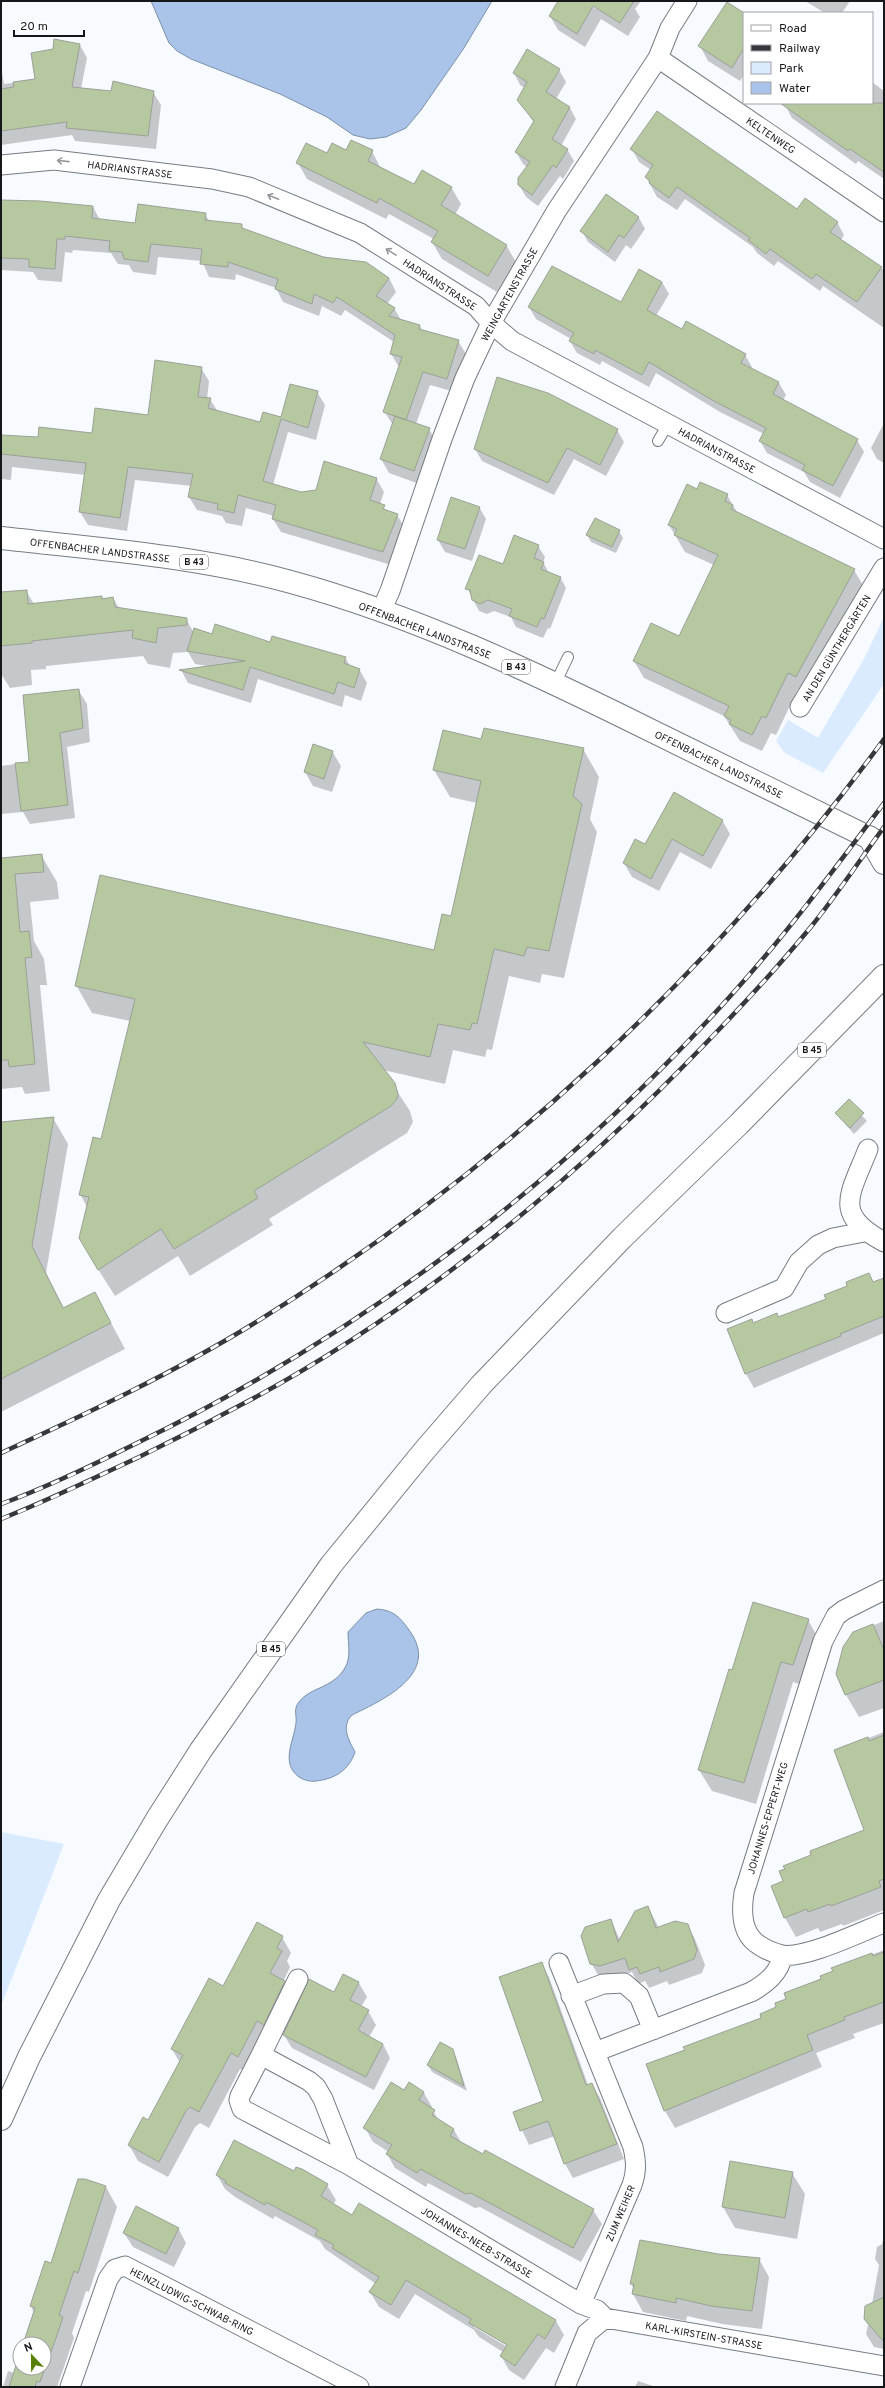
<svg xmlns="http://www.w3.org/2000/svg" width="885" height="2388" font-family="Overpass,sans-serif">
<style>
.green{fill:#daeaff}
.water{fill:#a9c4e8;stroke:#7d90aa}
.shadow{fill:#0003;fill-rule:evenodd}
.building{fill:#b5c89f;stroke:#9ca097}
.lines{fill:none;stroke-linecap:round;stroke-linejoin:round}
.service-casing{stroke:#767c84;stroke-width:12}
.minor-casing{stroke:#767c84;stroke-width:21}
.primary-casing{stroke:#767c84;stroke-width:24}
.service{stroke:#fff;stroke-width:10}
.minor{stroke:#fff;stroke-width:19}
.primary{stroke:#fff;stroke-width:22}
.rail-casing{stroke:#36383c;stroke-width:4.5}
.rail{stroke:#fff;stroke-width:3;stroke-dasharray:9;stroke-linecap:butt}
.oneway{stroke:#969798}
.labels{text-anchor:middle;stroke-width:3.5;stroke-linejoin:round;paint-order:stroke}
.shield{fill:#fff;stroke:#5b5d5f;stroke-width:1}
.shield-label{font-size:9px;font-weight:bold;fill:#15171b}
.street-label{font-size:10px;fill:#15171b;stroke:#fff}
</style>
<rect width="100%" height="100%" fill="#f7fafe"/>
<!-- green -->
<path class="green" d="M884 617V684L823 773 785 753 776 741 788 720 818 738 865 657Z
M1 1832 64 1844 1 2006Z"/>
<!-- water -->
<path class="water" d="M151 1H492L464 48 421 110 406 128 386 137 370 139 353 135 327 117 280 94 191 59 177 51 169 43Z
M377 1609C393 1610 400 1617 409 1630 441 1673 385 1699 352 1715 341 1726 348 1739 355 1752 349 1770 335 1779 316 1781 310 1782 304 1780 299 1777 280 1763 294 1741 296 1723 297 1715 293 1709 299 1702 311 1686 334 1689 346 1666 351 1656 348 1643 348 1632L366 1613Z"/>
<!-- shadow -->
<path class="shadow" d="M559 1H641L635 9 640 17 628 36 601 19 585 47 558 30 550 16ZM589 4 596 6V9Z
M805 1H850L842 13H825Z
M744 14V75L740 81 708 61 700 46Z
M80 45 87 58 81 89 112 92H153L161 105 156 149 75 141 72 135 1 145V66L4 84 36 80Z
M559 70 566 82 556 99 570 108 576 119 561 146 567 149 574 161 563 179 560 176 538 206 526 197 519 185 527 167 523 164 516 152 534 123 519 100 525 88 520 85 514 73Z
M872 82 884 91V179L858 161 856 164 792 118 784 103H872Z
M632 149 797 211 837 222 844 235 841 240 884 270V328L823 286 820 291 778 261 774 266 757 253 753 247 685 199 677 210 657 197 646 177 651 170 639 162Z
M372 151 381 169 414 186 451 187 461 204 455 215 506 245 516 262 497 292 442 259 432 242 434 239 389 214 386 219 307 179 298 163 327 155Z
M607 196 639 218 645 229 631 249 626 245 615 262 588 242 582 231Z
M1 201 93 207 100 220 136 225 205 214 210 222 241 225 244 230 389 278 396 292 387 304 394 308 401 320 420 326 422 331 458 341 466 354 455 392 430 385 416 424 429 429 437 443 422 485 389 473 381 459 393 425 384 411 399 367 391 354 394 342 345 310 341 316 322 306 319 316 283 302 276 288 236 274 235 280 209 277 202 261 158 257 156 275 133 272 129 265 118 264 111 253 73 250 72 253 65 252 62 282 38 280 33 272 1 270Z
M662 282 669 294 656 316 682 330 745 355 752 367 751 369 779 383 786 395 783 400 857 440 864 452 840 498 810 482 804 472 767 453 760 441 764 434 720 412 656 373 649 387 602 361 600 365 577 353 570 341 571 339 536 319 529 307 621 303Z
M201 368 209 381 207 399H210L218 412 261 423 282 419 317 392 325 405 316 440 288 432 273 485 301 494 376 478 384 492 380 504 387 511 397 515 405 528 391 565 281 532 273 519 274 516 246 508 242 526 226 523 222 516 197 510 189 497 192 486 135 480 127 531 88 525 80 512 86 475 12 467 11 480 1 479V436L39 438 92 434 149 416Z
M884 423V463L877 459 871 448Z
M617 430 624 442 606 476 574 459 554 495 482 461 475 449Z
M698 490 727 495 737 512 854 570 864 587 806 694 798 689 776 735 771 733 762 751 740 741 724 716 644 678 634 661 680 637 714 565 685 552 669 525Z
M479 507 486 519 472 561 445 552 438 540Z
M619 531 623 538 616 553 591 542 587 535Z
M538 546 545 557 543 562 549 573 560 577 566 588 550 629 548 628 543 638 516 627 511 617 494 611 487 614 479 611 467 588Z
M26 591 34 604 102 597 103 600 113 598 119 608 186 619 194 633 271 643 345 657 350 666 359 669 367 683 361 701 345 695 342 707 258 679 251 703 188 683 181 670 207 666 195 664 188 652 173 653 170 668 148 664 143 656 46 666V669L31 670 32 685 10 688 1 674V593Z
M79 691 87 704 90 742 67 747 75 818 30 824 23 812 1 814V766L30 762Z
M482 740 583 749 599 777 590 819 597 832 564 978 542 974 540 983 509 976 492 1050 487 1049 485 1057 453 1050 445 1084 383 1070 410 1111 413 1122 407 1133 269 1219 273 1225 190 1276 178 1256 115 1296 96 1266 87 1207 80 1194 102 1140 130 1021 92 1013 76 985 435 951 451 917 477 803 450 797 434 770Z
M332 751 341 766 332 792 313 786 305 772Z
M722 820 730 834 711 869 680 852 659 891 632 877 624 863 645 845Z
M41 855 57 882 59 899 30 902 34 941 44 959 47 985H40L50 1091 25 1094 22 1087 1 1089V859Z
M849 1101 867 1121 854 1134 836 1114Z
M53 1118 68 1144 46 1273 64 1308 95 1293 125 1349 1 1412V1123Z
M868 1274 874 1283 884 1279V1333L754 1388 746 1374 753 1324 779 1318 827 1299Z
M808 1620 820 1641 805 1686 793 1682 756 1804 712 1791 699 1770 733 1671Z
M884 1621V1708L859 1717 846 1695 854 1633Z
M884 1732V1910L843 1926 842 1924 820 1932 818 1928 796 1937 785 1918 786 1870 865 1830 835 1751Z
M648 1907 659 1928 687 1925 695 1939 705 1965 702 1973 669 1985 667 1981 649 1988 645 1981 638 1984 632 1972 608 1980 600 1978 591 1963 611 1920 620 1940Z
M282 1937 291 1953 287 1961 290 1967 283 1982 293 1998 247 2072 240 2069 209 2128 200 2123 195 2127 168 2177 138 2161 129 2145 148 2121 180 2063 172 2049 223 1988Z
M884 1950V2023L853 2034 855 2038 816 2053 822 2067 675 2128 665 2111 647 2065 762 2018 787 1999 834 1972 833 1969Z
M541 1963 549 1977 588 2085 592 2084 600 2098 624 2159 573 2178 565 2164 555 2136 529 2145 514 2113 544 2102Z
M343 1975 359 1983 367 1997 361 2007 368 2011 376 2025 369 2037 383 2044 390 2058 374 2090 292 2048 284 2035 334 1993Z
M452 2050 456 2057 467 2091 432 2072 428 2065Z
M405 2092 424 2093 432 2107 431 2108 440 2122 454 2130 462 2144 483 2156 485 2152 593 2210 602 2224 581 2262 480 2207 475 2208 428 2183 426 2187 395 2168 387 2154 389 2152 373 2142 365 2128Z
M295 2173 327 2185 336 2200 333 2205 352 2217 360 2204 556 2321 564 2335 554 2353 546 2348 524 2380 509 2370 501 2356 503 2352 479 2337 474 2330 415 2294 399 2319 379 2307 370 2292 376 2284 325 2249 320 2241 275 2216 273 2219 235 2197 225 2189 217 2175ZM474 2325 512 2347 511 2349 474 2327Z
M792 2173 805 2194 797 2239 735 2228 723 2207Z
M106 2187 117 2207 89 2292 86 2291 72 2333 74 2338 57 2387H3L8 2371 14 2373 20 2356V2368H44V2344H24L34 2313 31 2306 52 2264Z
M178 2228 186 2243 174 2267 133 2247 124 2233Z
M884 2236V2349L874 2347 866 2334 868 2325 865 2319 872 2304 879 2265 875 2259 877 2247 882 2244Z
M718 2255 759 2259 769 2277 762 2329 722 2324 687 2316 686 2321 643 2312 633 2294 634 2289 631 2284Z
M638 2381 656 2387H635Z"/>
<!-- building -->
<path class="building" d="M558 1H634L620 23 593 6 577 34 549 16Z
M727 2 744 13V48L732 68 698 46Z
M54 39 80 44 72 87 111 91 113 81 154 91 148 136 66 128 67 122 1 131V89L14 87 13 82 35 79 31 53 53 49Z
M527 49 560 69 546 92 570 107 552 139 568 149 556 168 553 165 532 195 518 185V178L530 162 515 152 534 121 517 100 527 82 513 73Z
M780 103H884V172L850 149 848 151Z
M657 111 797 209 805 198 838 222 830 232 882 267 857 302 816 274 812 279 770 249 766 254 748 240 750 238 677 187 669 198 649 183 650 181 645 177 653 165 630 149Z
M351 140 373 150 368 161 414 184 422 170 452 187 441 205 507 245 488 276 431 242 438 231 379 198 377 203 296 163 306 143 327 153 332 143 346 150Z
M606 194 639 217 624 238 619 235 608 252 580 231Z
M1 200 40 201 93 206 92 218 135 223 138 204 206 213 205 220 242 224V228L323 257 366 262 389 278 376 296 395 308 389 316 420 325 419 329 459 340 447 379 423 372 406 420 383 412 402 357 390 354 395 335 337 297 333 303 314 294 312 304 275 289 278 279 228 262V267L200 264 202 249 151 244 148 262 124 259 122 252 109 251 110 241 65 236V239H57L55 269 29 267V259L1 258Z
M552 266 621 302 639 269 662 282 647 310 682 329 686 321 746 354 741 363 779 382 773 394 858 439 833 486 802 470 805 465 759 441 766 428 712 400 649 362 642 375 595 350 594 354 569 341 574 333 528 307Z
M155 360 202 367 198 397 211 398 208 408 260 422 263 412 281 417 290 384 318 391 308 428 281 419 263 481 301 492 316 490 324 461 377 478 370 500 385 505 383 509 398 514 383 552 272 519 276 505 238 495 234 513 217 509 218 504 188 497 193 474 128 467 120 518 79 512 86 463 1 454V435L38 437 39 427 92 433 95 408 148 415Z
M497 377 548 393 618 429 600 465 567 448 548 483 474 449Z
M395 416 430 428 414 471 380 459Z
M700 482 728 494 725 501 733 505 731 509 855 569 796 677 788 673 766 718 762 716 752 735 729 724 731 720 724 716 729 706 633 661 651 623 679 636 718 555 674 535 677 529 668 525 687 484 697 489Z
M451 497 480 507 465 549 437 540Z
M595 518 620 530 612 547 586 535Z
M514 535 539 545 534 558 544 562 541 569 561 577 544 619 541 618 537 627 509 616 512 609 488 600 480 604 472 600 470 590 465 589 479 555 503 564Z
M27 590 28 604 102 596V599L113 597 115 607 187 618V625L158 628 156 643 132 638 133 630 32 641V643L1 646V592Z
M215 624 270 642 272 636 346 657 344 663 360 669 354 688 338 682 334 694 250 667 243 690 179 670 245 661 187 651 194 628 212 634Z
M79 689 83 728 60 733 68 805 21 811 15 763 29 762 23 695Z
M484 728 584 748 573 796 582 804 549 951 527 947 524 956 494 949 477 1024 472 1023 470 1030 438 1024 430 1057 363 1042 395 1083 398 1094 397 1099 391 1106 254 1191 258 1198 174 1249 161 1229 98 1270 79 1238 89 1197 79 1195 93 1137 101 1139 135 999 75 986 100 875 434 950 442 914 451 916 481 781 433 770 443 730 481 739Z
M313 744 333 751 324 779 304 772Z
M674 792 723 820 703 856 672 839 651 879 623 863 635 839 645 844Z
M42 854 44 872 15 874 20 932 29 931 32 957 25 958 35 1064 9 1067 8 1060H1V858Z
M849 1099 864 1113 850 1128 835 1113Z
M54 1117 32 1246 63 1308 95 1292 111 1323 1 1379V1122Z
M869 1273 873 1282 884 1278V1316L840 1334 841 1336 745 1374 727 1329 752 1319 753 1323 777 1313 778 1317 826 1299 824 1295 847 1286 846 1282Z
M753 1602 809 1619 793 1665 781 1662 744 1783 698 1770 729 1669 732 1670Z
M873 1624 884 1650V1680L845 1695 836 1674 843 1647 853 1632Z
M884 1735V1879L879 1881 881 1887 831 1906 830 1904 808 1912 807 1909 784 1918 771 1886 783 1881 779 1871 785 1869 783 1866 811 1855 810 1851 864 1830 834 1750 868 1737 869 1741Z
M648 1906 656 1928 675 1921 688 1924 697 1950 694 1959 660 1972 659 1967 640 1974 637 1967 629 1970 625 1958 600 1966 590 1964 581 1936 585 1927 611 1919 618 1942 635 1911Z
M257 1922 283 1936 277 1948 282 1951 270 1973 285 1981 264 2025 257 2021 238 2057 231 2053 199 2112 190 2107 186 2111 159 2162 128 2145 143 2117 148 2120 183 2055 171 2049 209 1978 223 1986Z
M884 1952V2002L844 2017 845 2020 807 2035 813 2050 664 2111 646 2064 685 2050 683 2047 761 2018 760 2014 776 2007 775 2003 786 1999 784 1993 821 1979 820 1976 833 1971 831 1968 872 1953 873 1956Z
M542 1962 586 2085 592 2083 617 2144 564 2164 548 2121 520 2131 513 2112 543 2101 499 1977Z
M343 1974 359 1982 350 2000 369 2010 358 2030 383 2044 366 2077 283 2035 309 1979 334 1992Z
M440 2042 453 2049 464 2086 427 2065Z
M391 2082 404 2090 409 2082 424 2092 419 2100 435 2110 432 2115 454 2129 450 2136 483 2154 485 2150 594 2209 573 2248 471 2193 466 2194 420 2169 417 2173 386 2154 392 2145 363 2128Z
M234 2140 294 2171 296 2167 302 2169 328 2184 321 2196 352 2215 359 2203 556 2320 545 2339 538 2334 515 2366 500 2356 507 2345 469 2323 471 2319 406 2280 391 2305 369 2292 379 2277 332 2248 334 2245 315 2235 318 2230 266 2202 265 2205 225 2183 226 2181 216 2175Z
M730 2161 793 2172 785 2218 722 2207Z
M78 2179H85L106 2186 78 2273 74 2271 59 2315 63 2317 56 2338 40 2382 37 2381 35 2387H9L20 2353V2368H44V2344H23L35 2308 30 2306 45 2261 51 2263Z
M136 2206 179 2228 166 2254 123 2233Z
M640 2240 718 2254 760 2258 752 2311 711 2306 676 2298V2303L632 2294 634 2284H630Z
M884 2297V2342L864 2319 865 2306Z"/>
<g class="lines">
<!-- service casing -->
<g class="service-casing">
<path id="service" d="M658 441 668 424
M555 684 568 657"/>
</g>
<!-- minor casing -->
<g class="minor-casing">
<path id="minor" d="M658 58 884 212
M1 165 54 160 212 179 249 187 360 233 476 306 491 323 512 341 884 539
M381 611 390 591 442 439 465 378 491 323 557 210 658 58 670 28 687 1
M800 707 884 568
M868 1149C850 1195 832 1214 884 1242
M726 1313 784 1288 799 1262 818 1245 833 1238 864 1232
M884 1590 844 1610 836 1616 823 1641 744 1893C741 1912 741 1934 759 1945 766 1950 774 1953 782 1955 806 1959 860 1932 884 1923
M559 1963 633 2147C636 2161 637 2171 632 2185L581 2304
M571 1996 603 1984 624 1983 639 1996 653 2030
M595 2052 751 1992C767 1983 779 1973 783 1955
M261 2055 298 1979
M349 2165 242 2109 239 2100 240 2096 261 2055 309 2081 316 2087 323 2099 349 2165 581 2304 597 2310 605 2318
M70 2387 108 2279 115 2269 125 2266 359 2387
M565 2387 587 2333 605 2318 884 2366"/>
</g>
<!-- primary casing -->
<g class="primary-casing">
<path id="primary" d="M1 538C98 549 197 556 291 582 416 616 535 673 650 730 728 769 806 807 884 845
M869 837 884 863
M1 2119 29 2057 109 1900 157 1819 201 1750 331 1565 424 1451 481 1385 622 1238 739 1124 884 976"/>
</g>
<!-- service -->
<use href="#service" class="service"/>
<!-- minor -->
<use href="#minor" class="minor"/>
<!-- primary -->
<use href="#primary" class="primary"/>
<!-- rail casing -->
<g class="rail-casing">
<path id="rail" d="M1 1453C86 1414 173 1373 253 1324 499 1172 713 973 884 739
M1 1504C48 1487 93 1465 137 1443 363 1334 567 1178 734 992 788 932 836 867 884 803
M1 1519C47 1501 92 1479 137 1458 176 1439 215 1419 254 1398 418 1309 577 1178 706 1043 742 1006 777 968 810 928 836 896 859 861 884 827"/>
</g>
<!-- rail -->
<use href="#rail" class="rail"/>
</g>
<!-- one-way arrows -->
<defs><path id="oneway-shaft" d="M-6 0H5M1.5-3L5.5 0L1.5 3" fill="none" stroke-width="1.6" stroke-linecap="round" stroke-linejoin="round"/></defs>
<g class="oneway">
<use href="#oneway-shaft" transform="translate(63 161) rotate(-174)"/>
<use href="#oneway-shaft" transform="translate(273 197) rotate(-158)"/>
<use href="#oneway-shaft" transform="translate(391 252) rotate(-148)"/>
</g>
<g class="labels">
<!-- shield labels -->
<g class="shield">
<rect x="180" y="555" width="28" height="14" rx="3"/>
<rect x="502" y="660" width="28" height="14" rx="3"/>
<rect x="798" y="1043" width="28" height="14" rx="3"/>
<rect x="257" y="1642" width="28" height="14" rx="3"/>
</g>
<g class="shield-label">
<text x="194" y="565">B 43</text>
<text x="516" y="670">B 43</text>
<text x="812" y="1053">B 45</text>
<text x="271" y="1652">B 45</text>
</g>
<!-- street labels -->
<g class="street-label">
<text transform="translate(771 135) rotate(34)" y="4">KELTENWEG</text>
<text transform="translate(130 169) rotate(7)" y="4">HADRIANSTRASSE</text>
<text transform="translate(440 284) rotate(33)" y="4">HADRIANSTRASSE</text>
<text transform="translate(509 294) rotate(-61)" y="4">WEINGARTENSTRASSE</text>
<text transform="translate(717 450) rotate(28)" y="4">HADRIANSTRASSE</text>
<text transform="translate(100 550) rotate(7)" y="4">OFFENBACHER LANDSTRASSE</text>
<text transform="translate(425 630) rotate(21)" y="4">OFFENBACHER LANDSTRASSE</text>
<text transform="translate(836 648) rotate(-59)" y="4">AN DEN GÜNTHERGÄRTEN</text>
<text transform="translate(719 764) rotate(26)" y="4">OFFENBACHER LANDSTRASSE</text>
<text transform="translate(767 1818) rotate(-73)" y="4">JOHANNES-EPPERT-WEG</text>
<text transform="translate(620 2213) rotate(-67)" y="4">ZUM WEIHER</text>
<text transform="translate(477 2242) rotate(31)" y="4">JOHANNES-NEEB-STRASSE</text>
<text transform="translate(192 2301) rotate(27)" y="4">HEINZLUDWIG-SCHWAB-RING</text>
<text transform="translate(704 2335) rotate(10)" y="4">KARL-KIRSTEIN-STRASSE</text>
</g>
</g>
<!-- border -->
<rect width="885" height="2388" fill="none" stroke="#15171b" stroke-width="4"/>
<!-- legend -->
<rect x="743" y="12" width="130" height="92" fill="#ffffff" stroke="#a1a2a4"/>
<rect x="751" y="25" width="20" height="6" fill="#ffffff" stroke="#a1a2a4"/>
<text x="779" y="32" font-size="12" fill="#15171b">Road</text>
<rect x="751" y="45" width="20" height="6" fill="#36383c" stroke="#a1a2a4"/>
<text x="779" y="52" font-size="12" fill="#15171b">Railway</text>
<rect x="751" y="62" width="20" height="12" fill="#daeaff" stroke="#a1a2a4"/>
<text x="779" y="72" font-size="12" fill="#15171b">Park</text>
<rect x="751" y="82" width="20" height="12" fill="#a9c4e8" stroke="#a1a2a4"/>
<text x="779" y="92" font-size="12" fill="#15171b">Water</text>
<!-- north arrow -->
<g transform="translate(32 2356) rotate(338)"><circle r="19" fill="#ffffff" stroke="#a1a2a4"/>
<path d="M0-3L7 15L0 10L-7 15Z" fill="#577f00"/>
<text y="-6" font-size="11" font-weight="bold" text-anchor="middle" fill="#15171b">N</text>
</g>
<!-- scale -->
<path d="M14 30v6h70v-6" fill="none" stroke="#15171b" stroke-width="2"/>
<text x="20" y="30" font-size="12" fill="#15171b" stroke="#ffffff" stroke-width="3" paint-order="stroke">20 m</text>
</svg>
